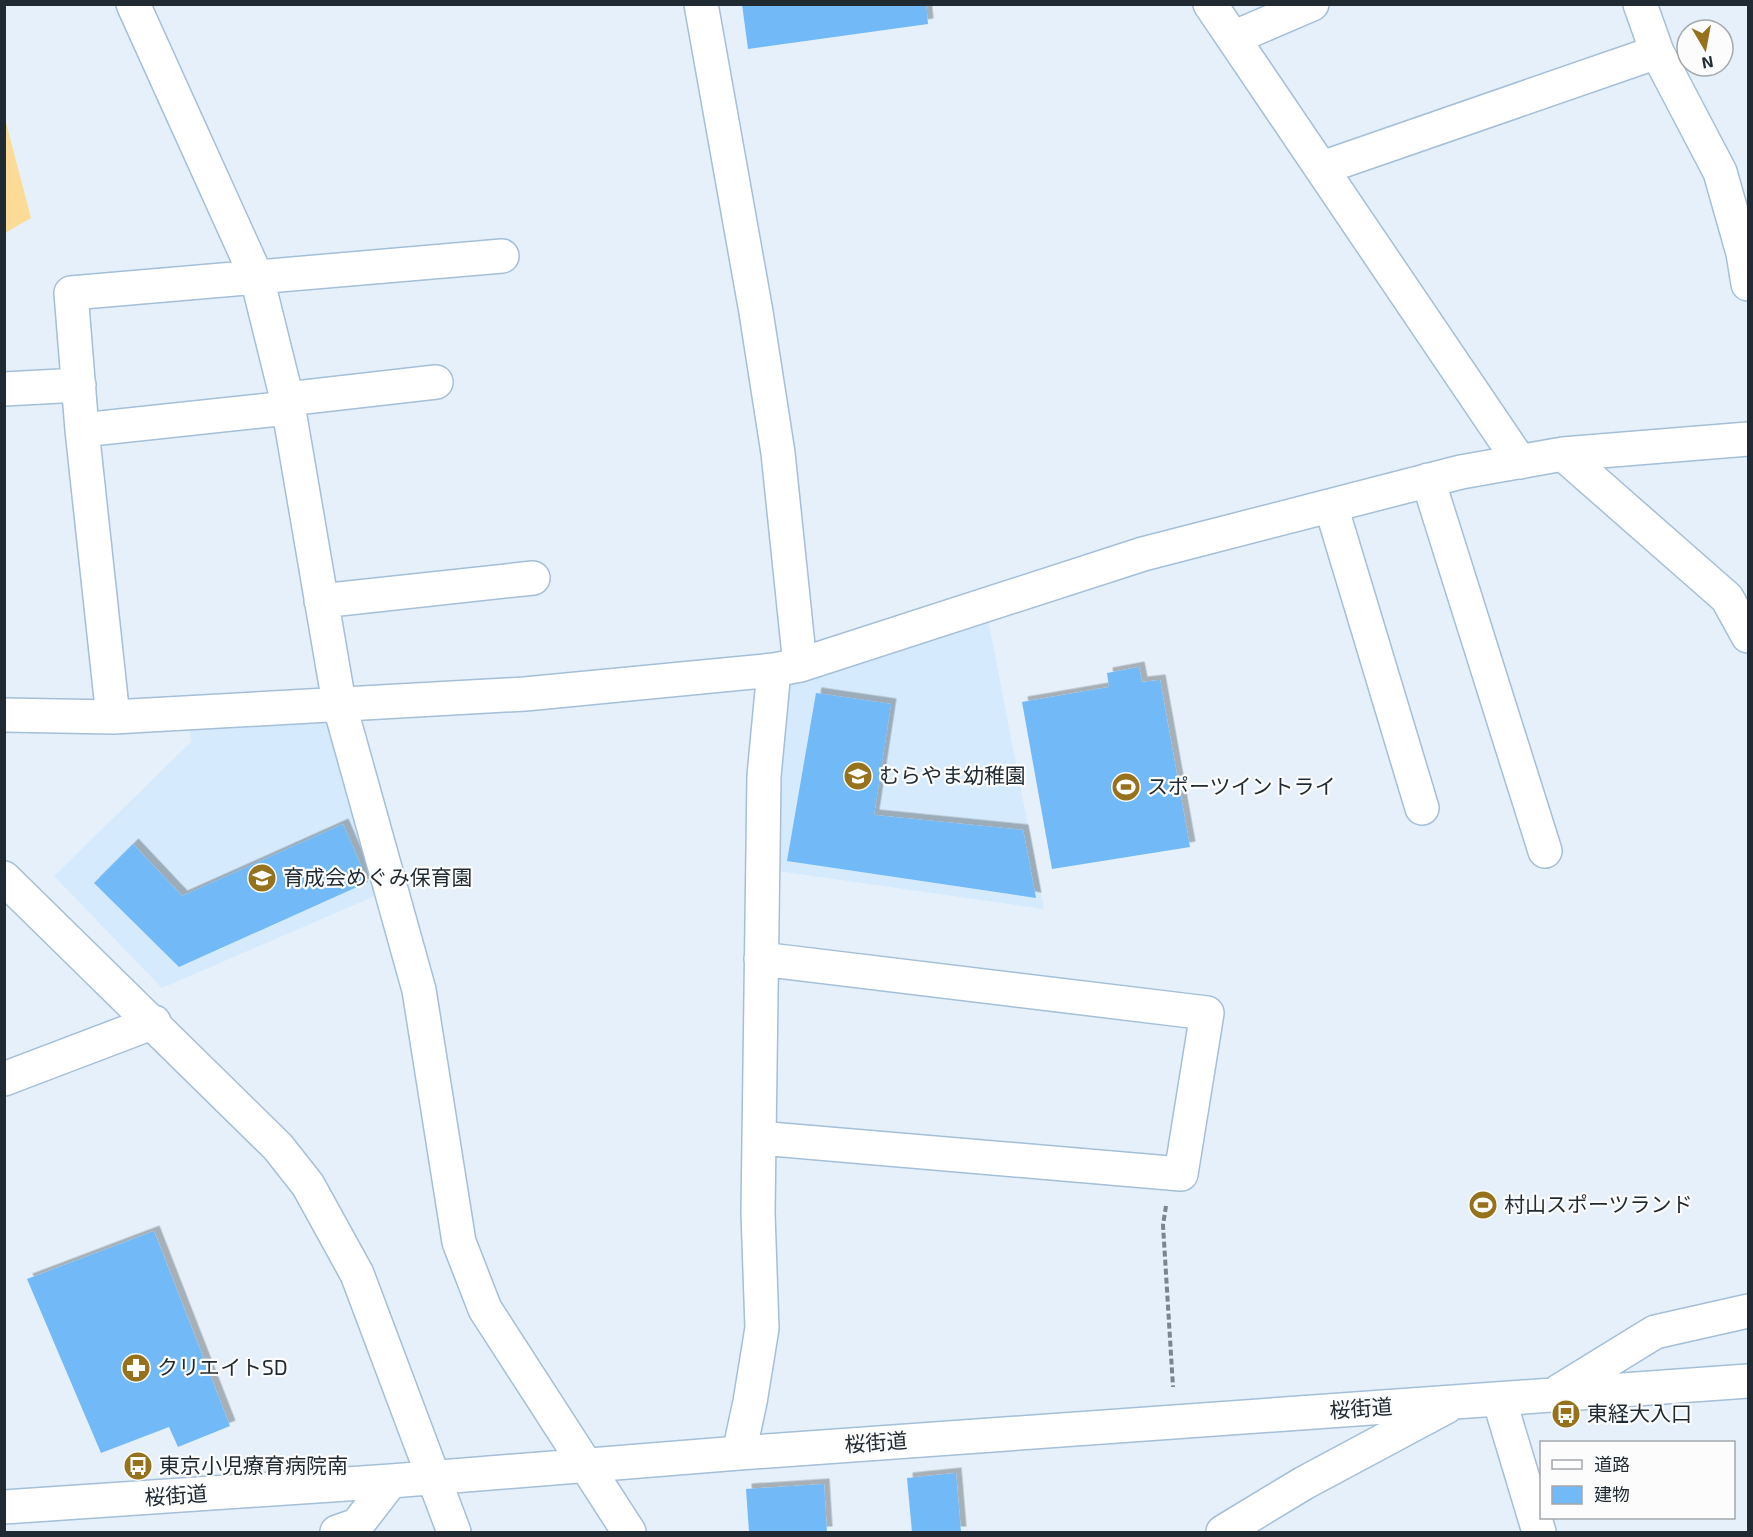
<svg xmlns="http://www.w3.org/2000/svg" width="1753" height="1537" font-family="'Exo 2','Noto Sans JP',sans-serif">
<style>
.built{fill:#d5eafc}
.green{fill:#fcdb97}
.building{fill:#71baf7;filter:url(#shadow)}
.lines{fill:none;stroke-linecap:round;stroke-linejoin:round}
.minor-casing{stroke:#a4bfd7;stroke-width:36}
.path{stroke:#7a858e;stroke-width:4;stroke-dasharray:6 3;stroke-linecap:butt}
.minor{stroke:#fff;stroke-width:33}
.labels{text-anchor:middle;stroke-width:4.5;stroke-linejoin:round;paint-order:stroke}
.poi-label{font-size:21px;fill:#1f2a33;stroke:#fcfcfc;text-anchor:start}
.street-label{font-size:21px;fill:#1f2a33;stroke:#fcfcfc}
</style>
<defs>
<filter id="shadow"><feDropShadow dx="5.5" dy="-5.5" stdDeviation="0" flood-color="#0004"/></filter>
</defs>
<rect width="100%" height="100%" fill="#e5f0fa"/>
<!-- built -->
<path class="built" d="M987 614 1044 909 771 870 788 681Z
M333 713 384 892 162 988 54 876 191 742 189 722Z"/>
<!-- green -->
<path class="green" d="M4 115 31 218 5 233H4Z"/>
<!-- building -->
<path class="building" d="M742 4H926L928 24 748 49Z
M1139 667 1142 682 1160 680 1190 847 1052 869 1022 702 1109 687 1107 673Z
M816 693 891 704 874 815 1023 830 1036 898 787 861Z
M343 824 368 882 179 967 94 883 133 844 182 896Z
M154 1231 230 1426 178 1447 169 1427 101 1453 27 1279Z
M956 1473 961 1532H912L907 1478Z
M824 1484 827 1532H749L746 1489Z"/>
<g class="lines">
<!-- minor casing -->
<g class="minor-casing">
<path id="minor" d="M133 4 257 278 287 399 339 703 419 990 459 1242 485 1309 629 1532
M701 4 756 312 778 453 800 665
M1210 4 1520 462
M1640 4 1657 52 1720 172 1743 253 1748 284
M1233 38 1312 4
M1322 168 1657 52
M4 389 79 385
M287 399 436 382
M288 408 82 430 71 293 502 256
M82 430 113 717
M1563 454 1727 598 1748 636
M1428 480 1545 851
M1331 506 1422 808
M321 601 533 578
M4 715 113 717 525 694 774 670 800 665 1143 554 1461 472 1563 454 1748 439
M4 878 278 1147 308 1185 357 1274 454 1532
M4 1079 154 1022
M759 1138 1181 1174 1207 1013 761 959
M1559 1391 1655 1332 1748 1311
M1499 1399 1539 1532
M739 1453 750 1402 762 1328 758 1213 764 776 774 670
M4 1507 391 1481 739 1453 1748 1381
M337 1532 357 1525 391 1481
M1223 1532 1304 1483 1446 1407"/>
</g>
<!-- path -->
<path class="path" d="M1166 1206 1163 1225 1173 1387"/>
<!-- minor -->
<use href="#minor" class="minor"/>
</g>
<!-- icons -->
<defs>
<g id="school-disc" transform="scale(1.5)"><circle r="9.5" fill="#95721b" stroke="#fcfcfc"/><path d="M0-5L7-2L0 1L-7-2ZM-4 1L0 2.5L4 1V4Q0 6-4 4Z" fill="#fff"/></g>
<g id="stadium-disc" transform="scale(1.5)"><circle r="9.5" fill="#95721b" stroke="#fcfcfc"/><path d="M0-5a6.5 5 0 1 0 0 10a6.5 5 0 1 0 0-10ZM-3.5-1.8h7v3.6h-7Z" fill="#fff"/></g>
<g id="pharmacy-disc" transform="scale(1.5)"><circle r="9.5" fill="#95721b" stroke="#fcfcfc"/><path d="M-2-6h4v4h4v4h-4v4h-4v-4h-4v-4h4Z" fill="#fff"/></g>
<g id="bus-disc" transform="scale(1.5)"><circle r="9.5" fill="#95721b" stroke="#fcfcfc"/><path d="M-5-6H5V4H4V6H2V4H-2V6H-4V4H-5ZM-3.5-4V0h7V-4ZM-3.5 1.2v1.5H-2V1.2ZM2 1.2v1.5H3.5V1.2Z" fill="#fff"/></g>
</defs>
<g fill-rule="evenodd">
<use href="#school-disc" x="858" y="776"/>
<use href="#stadium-disc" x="1126" y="787"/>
<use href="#school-disc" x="262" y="878"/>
<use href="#stadium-disc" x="1483" y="1205"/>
<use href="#pharmacy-disc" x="136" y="1368"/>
<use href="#bus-disc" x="1566" y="1414"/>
<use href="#bus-disc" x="138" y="1466"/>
</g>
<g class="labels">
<!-- poi labels -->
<g class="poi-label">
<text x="879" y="783">むらやま幼稚園</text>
<text x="1147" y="794">スポーツイントライ</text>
<text x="283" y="885">育成会めぐみ保育園</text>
<text x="1504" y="1212">村山スポーツランド</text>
<text x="157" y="1375">クリエイトSD</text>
<text x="1587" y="1421">東経大入口</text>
<text x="159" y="1473">東京小児療育病院南</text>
</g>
<!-- street labels -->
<g class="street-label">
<text transform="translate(1361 1409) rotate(-4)" y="7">桜街道</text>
<text transform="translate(876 1443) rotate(-4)" y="7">桜街道</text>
<text transform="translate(176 1496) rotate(-4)" y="7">桜街道</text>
</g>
</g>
<!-- border -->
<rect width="1753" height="1537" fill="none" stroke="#1f2a33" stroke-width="12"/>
<!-- legend -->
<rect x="1540" y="1441" width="195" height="78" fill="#fcfcfc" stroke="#a4a8ac" stroke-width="1.5"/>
<rect x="1552" y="1460" width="30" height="9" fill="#ffffff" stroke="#a4a8ac" stroke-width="1.5"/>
<text x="1594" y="1471" font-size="18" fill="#1f2a33">道路</text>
<rect x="1552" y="1486" width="30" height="18" fill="#71baf7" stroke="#a4a8ac" stroke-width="1.5"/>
<text x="1594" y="1501" font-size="18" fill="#1f2a33">建物</text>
<!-- north arrow -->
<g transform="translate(1705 48) rotate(170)"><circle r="28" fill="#fcfcfc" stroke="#a4a8ac" stroke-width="1.5"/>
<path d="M0-4.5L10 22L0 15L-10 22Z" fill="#95721b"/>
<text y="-9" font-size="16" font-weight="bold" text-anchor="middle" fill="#1f2a33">N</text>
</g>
</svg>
